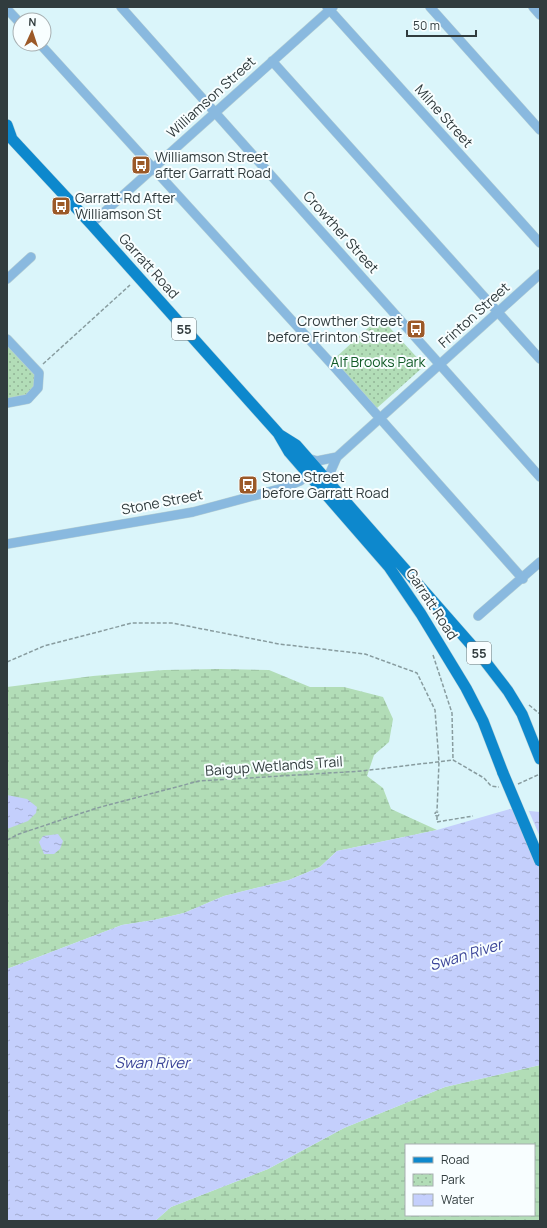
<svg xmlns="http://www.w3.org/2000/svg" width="547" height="1228" font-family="Manrope,sans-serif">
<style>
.wetland{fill:url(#wetland-marsh);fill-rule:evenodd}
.park{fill:url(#park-dots)}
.water{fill:url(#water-ripples)}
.pier{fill:#daf5fa}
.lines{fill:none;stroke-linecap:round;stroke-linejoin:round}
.minor-casing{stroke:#b8d0d4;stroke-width:10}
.major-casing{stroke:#b8d0d4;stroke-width:12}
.path{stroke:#889c9f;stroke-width:1.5;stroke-dasharray:4 2;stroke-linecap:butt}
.minor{stroke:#89b9df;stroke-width:9}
.major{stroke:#0d88cd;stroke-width:11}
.major-bridge-casing{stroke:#b8d0d4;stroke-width:12;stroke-linecap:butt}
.major-bridge{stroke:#0d88cd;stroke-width:11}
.labels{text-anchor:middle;stroke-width:4;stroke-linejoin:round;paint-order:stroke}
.shield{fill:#f8feff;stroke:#6d7678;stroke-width:1}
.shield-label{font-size:13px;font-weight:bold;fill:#313c3e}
.street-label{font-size:14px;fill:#313c3e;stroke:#f8feff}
.poi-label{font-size:14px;fill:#313c3e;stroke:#f8feff;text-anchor:start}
.park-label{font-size:14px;fill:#115b27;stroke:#f8feff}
.water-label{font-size:15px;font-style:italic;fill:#3b4599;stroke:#f8feff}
</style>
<defs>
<pattern id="wetland-marsh" width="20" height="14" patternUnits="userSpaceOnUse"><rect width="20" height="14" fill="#b2ddb7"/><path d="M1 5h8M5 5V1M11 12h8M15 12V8" fill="none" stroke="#91b496"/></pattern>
<pattern id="park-dots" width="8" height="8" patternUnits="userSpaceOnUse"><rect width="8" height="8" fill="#b2ddb7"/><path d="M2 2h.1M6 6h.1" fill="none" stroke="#91b496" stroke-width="1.8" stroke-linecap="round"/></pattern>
<pattern id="water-ripples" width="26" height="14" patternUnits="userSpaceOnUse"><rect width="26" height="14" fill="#c4cffc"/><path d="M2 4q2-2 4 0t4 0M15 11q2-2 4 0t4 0" fill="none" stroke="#a0a9cd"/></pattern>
</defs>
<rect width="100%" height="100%" fill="#daf5fa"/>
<!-- wetland -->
<path class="wetland" d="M220 669 269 670 310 687H344L383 697 393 719 389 742 374 755 367 776 383 788 391 809 437 830 337 851 320 867 289 880 224 896 184 913 154 920 122 925 7 969V687L93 676 164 670Z
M540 1065V1221H155L171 1207 268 1169 344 1128 445 1087ZM406 1145H534V1215H406Z"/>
<!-- park -->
<path class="park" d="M380 317 422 363V368L377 408 333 360Z
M7 339 39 373 28 399 7 403Z"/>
<!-- water -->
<path class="water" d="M7 795 27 799 37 807 36 813 28 821 7 829Z
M510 809 540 812V1065L445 1087 344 1128 268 1169 171 1207 155 1221H7V969L122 925 154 920 184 913 224 896 289 880 320 867 337 851 437 830Z
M58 834 63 841 60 849 54 854H44L39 842 43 836Z"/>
<!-- pier -->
<path class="pier" d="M515 808 528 809 540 837V869Z"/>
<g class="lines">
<!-- minor casing -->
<g class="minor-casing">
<path id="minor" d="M121 7 540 477
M327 7 540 243
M430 7 540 130
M533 7 540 15
M7 9 20 23
M40 44 337 370 523 579
M272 61 540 359
M91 224 333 7
M7 279 31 257
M7 339 39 373 38 388 28 399 7 403
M307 458 317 461 337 457
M331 484 329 475 337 457 540 274
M7 544 193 512 283 488 300 481 312 470
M478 616 540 562"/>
</g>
<!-- major casing -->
<g class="major-casing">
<path id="major" d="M7 125 12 139 91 224 278 433 289 452 389 567 421 614 466 688 483 721 503 773
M280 435 296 445 481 656 508 691 522 714 540 759"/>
</g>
<!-- path -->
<path class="path" d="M43 364 130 285
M433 655 452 713 453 760
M7 662 44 646 132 623H172L279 644 365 654 417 673 435 710 439 762 437 811
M529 705 540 714
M518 784 540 774
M435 814a2 2 0 1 1 4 0a2 2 0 1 1-4 0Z
M437 816V822L473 816
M7 840 19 834 97 808 199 781 362 771 453 760 484 778 491 786 499 787"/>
<!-- minor -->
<use href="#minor" class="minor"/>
<!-- major -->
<use href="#major" class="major"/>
<!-- major-bridge casing -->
<g class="major-bridge-casing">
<path id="major-bridge" d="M503 773 540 861"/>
</g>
<!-- major-bridge -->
<use href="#major-bridge" class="major-bridge"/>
</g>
<!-- icons -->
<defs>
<g id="bus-square" transform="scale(1)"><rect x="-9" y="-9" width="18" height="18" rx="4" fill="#9b5928" stroke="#f8feff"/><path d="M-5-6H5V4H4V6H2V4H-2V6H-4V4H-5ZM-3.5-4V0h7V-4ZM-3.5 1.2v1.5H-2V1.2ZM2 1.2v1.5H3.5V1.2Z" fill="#fff"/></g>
</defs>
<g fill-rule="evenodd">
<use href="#bus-square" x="141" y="165"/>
<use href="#bus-square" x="61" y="206"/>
<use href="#bus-square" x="416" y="329"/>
<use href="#bus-square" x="248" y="485"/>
</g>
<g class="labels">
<!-- shield labels -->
<g class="shield">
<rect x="172" y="318" width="24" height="22" rx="3"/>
<rect x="467" y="642" width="24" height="22" rx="3"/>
</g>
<g class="shield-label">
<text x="184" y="334">55</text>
<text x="479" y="658">55</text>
</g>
<!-- street labels -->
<g class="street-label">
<text transform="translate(211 97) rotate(-42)" y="5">Williamson Street</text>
<text transform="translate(444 116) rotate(48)" y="5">Milne Street</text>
<text transform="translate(341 232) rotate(48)" y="5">Crowther Street</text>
<text transform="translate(149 266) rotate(48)" y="5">Garratt Road</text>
<text transform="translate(474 315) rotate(-42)" y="5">Frinton Street</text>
<text transform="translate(162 502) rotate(-11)" y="5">Stone Street</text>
<text transform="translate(432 604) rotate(57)" y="5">Garratt Road</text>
<text transform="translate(274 766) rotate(-4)" y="5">Baigup Wetlands Trail</text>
</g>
<!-- poi labels -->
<g class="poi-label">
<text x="155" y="162">Williamson Street<tspan x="155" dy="16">after Garratt Road</tspan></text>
<text x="75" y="203">Garratt Rd After<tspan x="75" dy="16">Williamson St</tspan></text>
<text x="402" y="326" text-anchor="end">Crowther Street<tspan x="402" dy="16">before Frinton Street</tspan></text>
<text x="262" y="482">Stone Street<tspan x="262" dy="16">before Garratt Road</tspan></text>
</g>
<!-- park labels -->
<g class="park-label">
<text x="378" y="367">Alf Brooks Park</text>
</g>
<!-- water labels -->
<g class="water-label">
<text transform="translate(466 955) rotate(-17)" y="5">Swan River</text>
<text x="152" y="1068">Swan River</text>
</g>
</g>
<!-- border -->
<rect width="547" height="1228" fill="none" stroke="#313c3e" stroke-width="16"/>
<!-- legend -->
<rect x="405" y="1144" width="130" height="72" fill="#f8feff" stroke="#a8b0b2"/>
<rect x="413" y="1157" width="20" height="6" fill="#0d88cd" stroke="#a8b0b2"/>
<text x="441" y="1164" font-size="12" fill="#313c3e">Road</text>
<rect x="413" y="1174" width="20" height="12" fill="url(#park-dots)" stroke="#a8b0b2"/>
<text x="441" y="1184" font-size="12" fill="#313c3e">Park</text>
<rect x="413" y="1194" width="20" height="12" fill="url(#water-ripples)" stroke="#a8b0b2"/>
<text x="441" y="1204" font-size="12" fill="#313c3e">Water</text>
<!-- north arrow -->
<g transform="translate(32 32) rotate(3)"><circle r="19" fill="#f8feff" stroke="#a8b0b2"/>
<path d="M0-3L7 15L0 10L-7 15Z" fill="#9b5928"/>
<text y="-6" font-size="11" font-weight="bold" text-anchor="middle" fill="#313c3e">N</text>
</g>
<!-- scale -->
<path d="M407 30v6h69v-6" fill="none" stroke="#313c3e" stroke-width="2"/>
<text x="413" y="30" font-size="12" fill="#313c3e" stroke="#f8feff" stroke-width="3" paint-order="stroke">50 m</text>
</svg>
